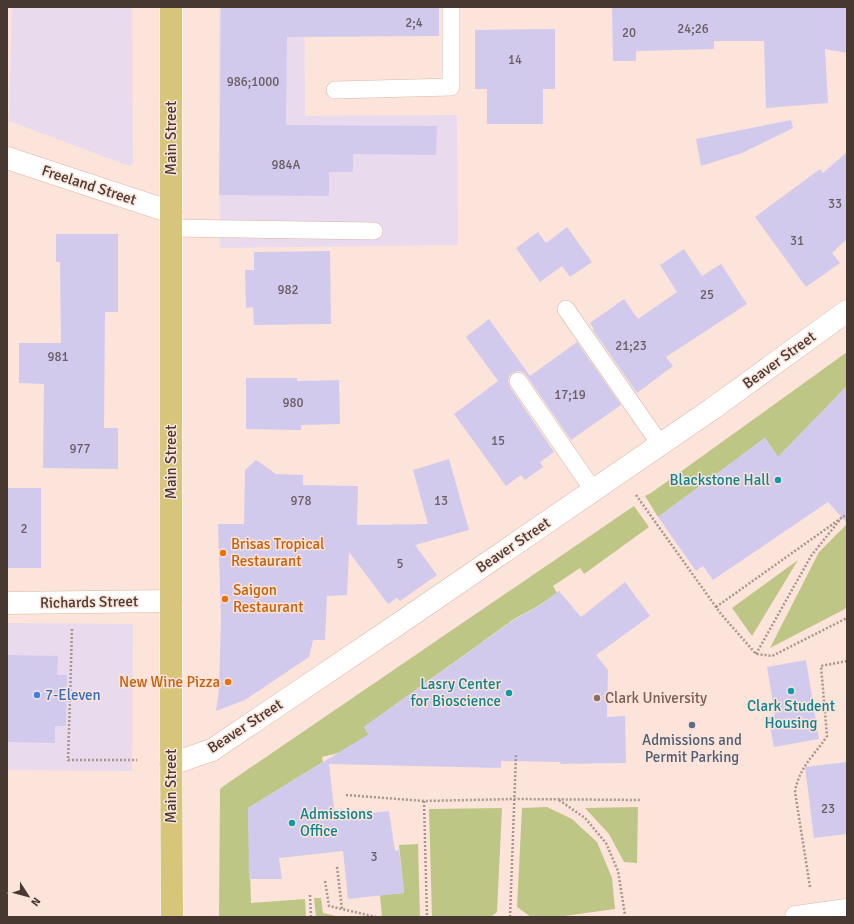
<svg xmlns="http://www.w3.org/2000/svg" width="854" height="924" font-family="Signika,sans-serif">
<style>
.commercial{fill:#e9daed}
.green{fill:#bec686}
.building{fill:#d2caed}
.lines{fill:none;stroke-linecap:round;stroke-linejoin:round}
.lane-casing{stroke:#dcb6a5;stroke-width:18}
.street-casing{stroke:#dcb6a5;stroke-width:23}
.secondary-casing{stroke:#dcb6a5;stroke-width:23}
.primary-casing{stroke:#fff;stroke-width:23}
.path{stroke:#a9958d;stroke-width:2.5;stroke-dasharray:2 2;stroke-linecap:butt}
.lane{stroke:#fff;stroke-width:17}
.street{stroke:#fff;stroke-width:22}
.secondary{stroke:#fff;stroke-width:22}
.primary{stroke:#d7c579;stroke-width:22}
.culture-dot{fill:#0f9aa8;stroke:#fce4da;stroke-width:1.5}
.food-dot{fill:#e8710a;stroke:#fce4da;stroke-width:1.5}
.shop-dot{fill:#3f7fe0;stroke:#fce4da;stroke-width:1.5}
.education-dot{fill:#8d6e63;stroke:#fce4da;stroke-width:1.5}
.service-dot{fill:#5c6f8a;stroke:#fce4da;stroke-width:1.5}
.labels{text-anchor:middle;stroke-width:3;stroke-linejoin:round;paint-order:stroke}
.number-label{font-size:13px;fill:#6a5c60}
.street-label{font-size:15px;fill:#473831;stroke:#fce4da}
.culture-label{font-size:15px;fill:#0d838f;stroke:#fce4da;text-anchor:end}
.food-label{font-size:15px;fill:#c56008;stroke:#fce4da;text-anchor:start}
.shop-label{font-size:15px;fill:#366cbe;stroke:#fce4da;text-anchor:start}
.education-label{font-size:15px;fill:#785e54;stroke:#fce4da;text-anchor:start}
.service-label{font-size:15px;fill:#4e5e75;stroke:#fce4da}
</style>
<rect width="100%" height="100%" fill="#fce4da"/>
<!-- commercial -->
<path class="commercial" d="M12 7H132L133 165 129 166 9 121Z
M219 7H304L305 116 457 115 458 245 220 248Z
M7 623 133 624 132 771 7 770Z"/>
<!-- green -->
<path class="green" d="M847 352V386L778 457 765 438 658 517 645 496 651 493Z
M634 506 649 527 584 574 580 568 553 586 557 593 538 606 514 619 364 727 377 747 354 749 322 757 323 762 248 808 251 903 305 899 306 917H219L220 789 225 785Z
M847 524V605L845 609 770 648 819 552Z
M798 560 752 636 732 608Z
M547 807 572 819 597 842 612 878 615 909 557 917H531L517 907 522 808Z
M638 807 637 863 624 862 609 834 585 808Z
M502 808 497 912 491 917H432L429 809Z
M418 844 420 917H382L380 895 404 893 399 845Z
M314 898H321L323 913 340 917H316Z"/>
<!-- building -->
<path class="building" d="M221 7H439V36L287 37 286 125 437 126 436 155 353 154V172H329V196L219 195Z
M612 7H847V53L825 49 828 103 766 108 764 41H714V49L636 51V61H613Z
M555 29V89H543V124H487V89H475V30Z
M791 120 793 128 742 153 701 166 696 139Z
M847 152V239L832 253 840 263 806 287 755 217 820 169 823 173Z
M567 227 592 262 570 277 562 266 540 282 516 248 538 232 546 243Z
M56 234H118V312H105L104 428H118V469L43 468 44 384 19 383V343H61L60 262H56Z
M684 249 702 276 721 264 747 304 666 357 673 366 637 393 593 330 594 329 590 323 624 299 638 319 677 292 660 265Z
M330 251 331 324 254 325 253 307 246 308 245 270H254V252Z
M489 319 530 376 577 342 621 405 571 440 526 375 523 372 518 371 512 373 509 376 508 381 510 387 554 452 540 462 543 467 525 480 521 475 506 486 454 414 498 381 466 337Z
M246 378H297V381L339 380 340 424 301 425V430L246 429Z
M847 386V523L828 502 713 580 703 566 696 571 658 517 765 438 778 457Z
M449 459 469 530 415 545 437 575 400 601 397 598 388 604 349 552 347 595 327 596 325 640H313L309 657 245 700 216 711 219 689 221 617 218 524H244L245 470 256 460 276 474 303 475V485L358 486 357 525 428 524 413 470Z
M7 488H41V568H7Z
M625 582 650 616 596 655 608 670 607 717 625 716 626 763 560 764 561 762 501 761V768L329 764 335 817 389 811 395 851 399 850 404 893 348 899 343 851 279 858 282 879H249L248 808 369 734 364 727 515 619 539 606 559 591 581 617Z
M7 655 58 656 57 675H67L66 726H55V743L7 742Z
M806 660 819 739 774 747 768 717 775 715 767 667Z
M847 762V834L814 838 805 767Z"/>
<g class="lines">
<!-- lane casing -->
<g class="lane-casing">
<path id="lane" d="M335 90 451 87V7
M171 228 374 231
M566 309 660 444
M518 381 593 490"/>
</g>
<!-- street casing -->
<g class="street-casing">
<path id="street" d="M7 158 171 212
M7 603 171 601
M171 764 212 750 394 627 712 409 847 311"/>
</g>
<!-- secondary casing -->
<g class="secondary-casing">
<path id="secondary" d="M796 917 847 910"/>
</g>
<!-- primary casing -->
<g class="primary-casing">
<path id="primary" d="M171 7V739L172 917"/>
</g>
<!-- path -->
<path class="path" d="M636 495 721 614 756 654 772 656 847 618
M716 607 847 514
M756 654 811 556 842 517
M67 700H70L72 628
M70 700 68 760H137
M346 795 424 801 515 799 641 800
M559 800 585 818 606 843 618 871 625 915
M424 801 427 917
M337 867 342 909
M325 881 329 906 376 917
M810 887 795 792C797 778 804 766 813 755 818 748 823 743 827 736L821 666 847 661
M310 895 311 917
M510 917 516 754"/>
<!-- lane -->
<use href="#lane" class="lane"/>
<!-- street -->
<use href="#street" class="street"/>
<!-- secondary -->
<use href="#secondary" class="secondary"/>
<!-- primary -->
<use href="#primary" class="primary"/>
</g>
<!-- markers -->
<g class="culture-dot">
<circle cx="778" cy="480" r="4"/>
<circle cx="791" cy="691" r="4"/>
<circle cx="509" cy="693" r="4"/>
<circle cx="292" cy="823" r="4"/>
</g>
<g class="food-dot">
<circle cx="223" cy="553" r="4"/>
<circle cx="225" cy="599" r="4"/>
<circle cx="228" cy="682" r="4"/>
</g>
<circle class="shop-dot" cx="37" cy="695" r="4"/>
<circle class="education-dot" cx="597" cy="698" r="4"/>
<circle class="service-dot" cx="692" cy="725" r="4"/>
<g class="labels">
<!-- number labels -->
<g class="number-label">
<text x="414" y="27">2;4</text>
<text x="693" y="33">24;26</text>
<text x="629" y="37">20</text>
<text x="515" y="64">14</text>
<text x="253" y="86">986;1000</text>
<text x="286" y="169">984A</text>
<text x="835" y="208">33</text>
<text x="797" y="245">31</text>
<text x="288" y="294">982</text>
<text x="707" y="299">25</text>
<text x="631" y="350">21;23</text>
<text x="58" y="361">981</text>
<text x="570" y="399">17;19</text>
<text x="293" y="407">980</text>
<text x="498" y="445">15</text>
<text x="80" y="453">977</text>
<text x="301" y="505">978</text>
<text x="441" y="505">13</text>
<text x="24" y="533">2</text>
<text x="400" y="568">5</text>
<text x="828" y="813">23</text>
<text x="374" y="861">3</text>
</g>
<!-- street labels -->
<g class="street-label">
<text transform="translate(171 138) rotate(-90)" y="5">Main Street</text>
<text transform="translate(89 185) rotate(18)" y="5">Freeland Street</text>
<text transform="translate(779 360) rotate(-36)" y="5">Beaver Street</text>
<text transform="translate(171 462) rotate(-90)" y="5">Main Street</text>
<text transform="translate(513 545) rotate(-34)" y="5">Beaver Street</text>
<text transform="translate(89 602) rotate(-1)" y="5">Richards Street</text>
<text transform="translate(245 726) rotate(-33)" y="5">Beaver Street</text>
<text transform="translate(171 786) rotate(-90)" y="5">Main Street</text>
</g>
<!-- culture labels -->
<g class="culture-label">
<text x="770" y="485">Blackstone Hall</text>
<text x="501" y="689">Lasry Center<tspan x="501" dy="17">for Bioscience</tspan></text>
<text x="791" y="711" text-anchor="middle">Clark Student<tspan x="791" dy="17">Housing</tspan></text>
<text x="300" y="819" text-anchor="start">Admissions<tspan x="300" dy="17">Office</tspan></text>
</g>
<!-- food labels -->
<g class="food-label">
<text x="231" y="549">Brisas Tropical<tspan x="231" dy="17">Restaurant</tspan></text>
<text x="233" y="595">Saigon<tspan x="233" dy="17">Restaurant</tspan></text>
<text x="220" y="687" text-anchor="end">New Wine Pizza</text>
</g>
<!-- shop labels -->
<g class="shop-label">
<text x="45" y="700">7-Eleven</text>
</g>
<!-- education labels -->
<g class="education-label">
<text x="605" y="703">Clark University</text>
</g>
<!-- service labels -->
<g class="service-label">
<text x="692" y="745">Admissions and<tspan x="692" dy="17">Permit Parking</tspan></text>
</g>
</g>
<!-- border -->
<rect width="854" height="924" fill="none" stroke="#473831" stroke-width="16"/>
<!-- north arrow -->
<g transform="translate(28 896) rotate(126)" stroke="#fce4da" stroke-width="3" paint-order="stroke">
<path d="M0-3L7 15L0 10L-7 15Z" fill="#473831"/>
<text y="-6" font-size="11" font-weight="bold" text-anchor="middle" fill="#473831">N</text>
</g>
</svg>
